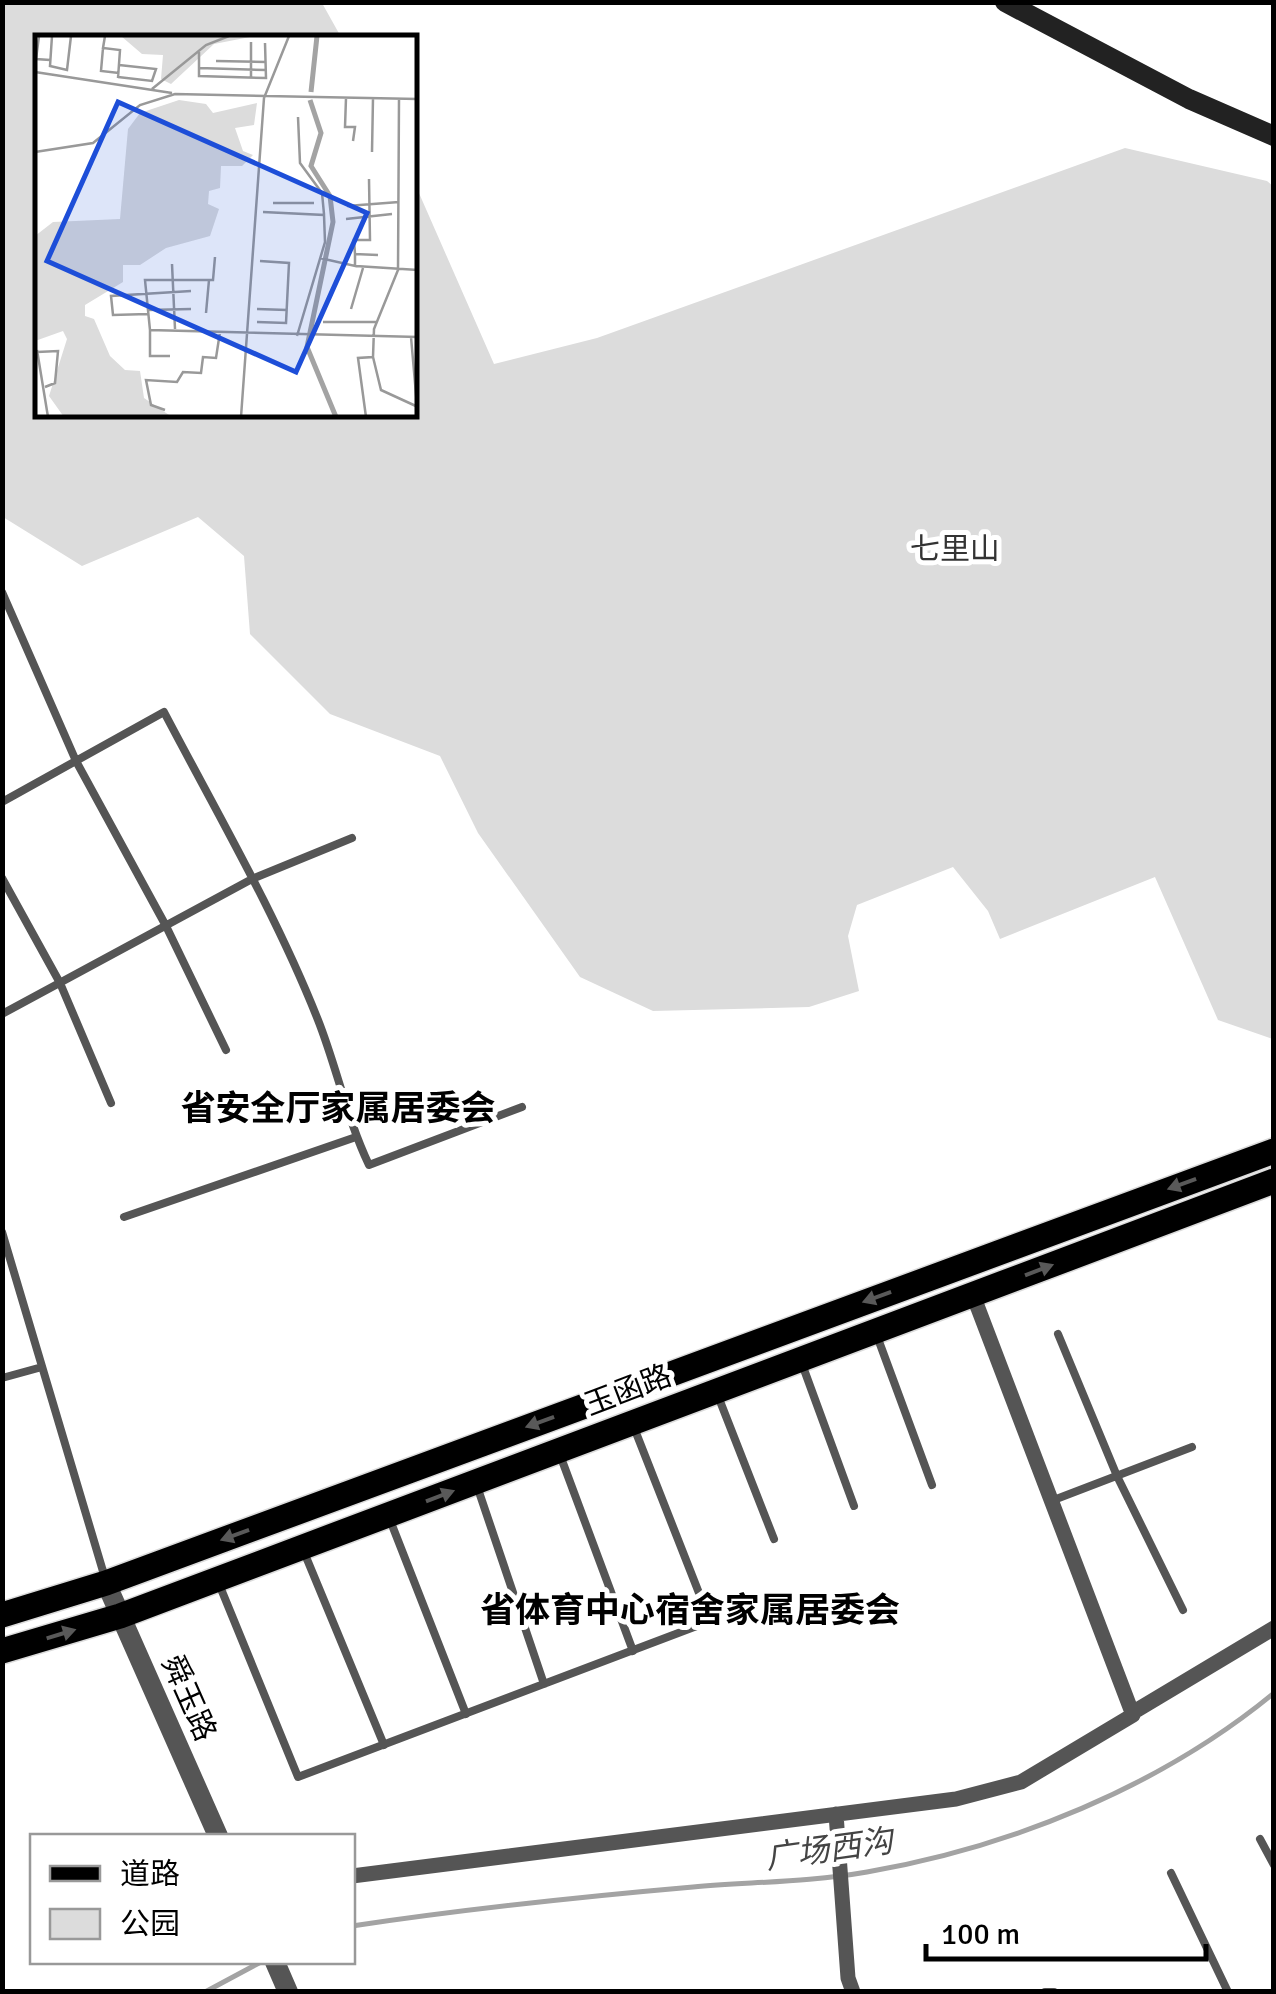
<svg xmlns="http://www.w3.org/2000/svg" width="1276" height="1994" font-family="Signika,'Noto Sans SC',sans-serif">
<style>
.green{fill:#dcdcdc}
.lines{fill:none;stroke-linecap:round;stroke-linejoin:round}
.stream{stroke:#a3a3a3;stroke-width:5}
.primary-casing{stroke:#dbdbdb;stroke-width:28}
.service{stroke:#555;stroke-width:8}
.minor{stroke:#555;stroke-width:15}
.tertiary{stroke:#555;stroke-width:20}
.secondary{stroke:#222;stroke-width:20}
.primary{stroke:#000;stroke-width:25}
.oneway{fill:#595959}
.labels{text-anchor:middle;stroke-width:10;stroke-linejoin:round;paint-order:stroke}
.park-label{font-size:30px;fill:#333;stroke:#fff}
.street-label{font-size:30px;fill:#000;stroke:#fff}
.water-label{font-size:32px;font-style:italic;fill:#444;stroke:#fff}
.quarter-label{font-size:35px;font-weight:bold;fill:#000;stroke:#fff}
.inset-river{fill:none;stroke:#a3a3a3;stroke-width:5}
.inset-road{fill:none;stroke:#999;stroke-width:2.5}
.view{fill:#1d4ed8;fill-opacity:0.15;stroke:#1d4ed8;stroke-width:5}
.inset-edge{fill:none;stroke:#000;stroke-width:5}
</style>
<rect width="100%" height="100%" fill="#fff"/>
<!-- green -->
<path class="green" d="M2 3H322L341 37 38 38V415H415V184L494 364 597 338 1125 148 1267 181 1274 187 1273 1039 1218 1020 1155 877 1000 939 988 911 953 867 857 905 848 936 859 991 809 1007 653 1011 580 977 478 833 440 756 330 714 250 634 244 556 198 517 82 566 3 517Z"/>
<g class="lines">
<!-- stream -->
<path class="stream" d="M352 1926C466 1909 578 1897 693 1887 750 1882 810 1882 867 1872 1011 1847 1160 1787 1274 1693
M205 1992 261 1962"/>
<!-- primary casing -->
<g class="primary-casing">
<path id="primary" d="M2 1615 106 1583 1274 1151
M2 1651 120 1616 1274 1181"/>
</g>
<!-- service -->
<path class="service" d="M2 592 76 761 166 926 226 1050
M2 802 164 712C217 813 276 914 318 1020 337 1068 347 1119 369 1165L522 1107
M2 878 60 983 111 1103
M2 1014 252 879 352 838
M124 1217 356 1137
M2 1232 105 1578
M1058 1334 1117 1476 1183 1610
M877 1336 932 1485
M802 1364 854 1506
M2 1378 42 1367
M718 1396 774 1539
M560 1455 633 1651
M477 1486 544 1684
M1051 1501 1192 1447
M390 1520 466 1714
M304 1552 384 1745
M219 1584 298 1777 710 1621 633 1425
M1260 1839 1274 1865
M1171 1873 1228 1992
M1045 1992H1054"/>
<!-- minor -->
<path class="minor" d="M1137 1710 1274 1628
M836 1814 848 1978 853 1992
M352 1876 956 1799 1021 1782 1133 1715 973 1295"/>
<!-- tertiary -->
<path class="tertiary" d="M106 1583 218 1836
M275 1962 288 1992"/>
<!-- secondary -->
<path class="secondary" d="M1005 2 1189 99 1274 136"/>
<!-- primary -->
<use href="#primary" class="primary"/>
</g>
<!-- one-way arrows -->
<defs><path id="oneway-solid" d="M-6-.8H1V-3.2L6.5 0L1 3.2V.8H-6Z" transform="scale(2.5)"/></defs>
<g class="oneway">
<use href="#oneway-solid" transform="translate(1182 1184) rotate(160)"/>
<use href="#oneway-solid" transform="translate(1039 1270) rotate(-21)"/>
<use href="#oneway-solid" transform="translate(877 1297) rotate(160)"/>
<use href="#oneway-solid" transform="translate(540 1422) rotate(160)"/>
<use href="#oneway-solid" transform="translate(440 1496) rotate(-21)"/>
<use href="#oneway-solid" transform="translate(235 1535) rotate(160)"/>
<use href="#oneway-solid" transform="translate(61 1634) rotate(-17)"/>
</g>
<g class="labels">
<!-- park labels -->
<g class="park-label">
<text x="955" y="559">七里山</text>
</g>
<!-- street labels -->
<g class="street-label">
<text transform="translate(628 1390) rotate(-21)" y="10">玉函路</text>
<text transform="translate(189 1698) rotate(66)" y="10">舜玉路</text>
</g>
<!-- water labels -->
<g class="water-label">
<text transform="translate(829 1849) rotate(-8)" y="11">广场西沟</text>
</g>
<!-- quarter labels -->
<g class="quarter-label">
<text x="338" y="1120">省安全厅家属居委会</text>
<text x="690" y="1622">省体育中心宿舍家属居委会</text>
</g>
</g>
<!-- overview -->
<g transform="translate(35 35)">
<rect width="382" height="382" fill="#fff"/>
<path d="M86 1H215V2L179 9 136 49 126 44 128 20 107 19ZM144 65 171 69 178 78 222 68 219 90 200 93 208 116 218 120 207 131H186L185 153 174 156 173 169 184 174 175 201 131 213 105 230H88V247L50 270V281L59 284 75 321 90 335 105 336 109 363 137 382H29L14 361 32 304 28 296 0 306V201L18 187 85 184 93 94 105 78Z" fill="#dcdcdc"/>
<path class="inset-river" d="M276 57 282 1M275 65 286 98 276 131 295 161 298 187 272 312 301 382"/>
<path class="inset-road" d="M4 1 1 24 15 25M17 1 15 31 32 35 36 1M70 1 68 13 85 15 83 43M216 7V43M68 13 66 36 84 38M164 17V41L231 43 230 8M181 26 231 27M164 33 231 35M0 37 137 58M83 42 117 46 121 34 84 30M117 54 171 10 194 1M311 63 310 92H320L318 106M263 82 265 128 287 158 289 179M0 117 58 108 105 70 140 59 383 64M337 117 338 63M238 168H279M312 171 364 167M228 177 289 180 290 207 262 301M311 184 357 179M320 219 319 205H335L334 144M180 222 178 245H110L115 295 383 302M285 223 320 231V219L343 220M137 229 140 294M321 231 383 235M222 274 252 275M316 274 328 233M113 275 156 274M171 278 174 245M113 279 78 280 76 261 156 256M222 287 251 288 254 228 225 226M288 287H342M115 295V321H135M376 302 382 371M2 315 13 382M2 317 23 316 20 348 10 352M338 322 346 355 383 372M130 375 116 370 111 345 142 347 148 337 166 338 168 322 181 323 185 297M206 382 229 63 254 1M331 382 323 323 338 322 339 294 363 235 364 64"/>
<path class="view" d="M83 67 332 178 261 337 12 226Z"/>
<rect width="382" height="382" class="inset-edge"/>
</g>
<!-- border -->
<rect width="1276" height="1994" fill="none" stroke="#000000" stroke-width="10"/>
<!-- legend -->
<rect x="30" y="1834" width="325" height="130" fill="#ffffff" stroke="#999999" stroke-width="2.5"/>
<rect x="50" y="1866" width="50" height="15" fill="#000000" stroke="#999999" stroke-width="2.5"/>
<text x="120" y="1884" font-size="30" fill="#000000">道路</text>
<rect x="50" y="1909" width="50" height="30" fill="#dcdcdc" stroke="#999999" stroke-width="2.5"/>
<text x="120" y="1934" font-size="30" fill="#000000">公园</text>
<!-- scale -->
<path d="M926 1944v15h280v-15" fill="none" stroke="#000000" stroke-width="5"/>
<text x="941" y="1944" font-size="30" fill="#000000" stroke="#ffffff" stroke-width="8" paint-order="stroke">100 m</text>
</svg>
